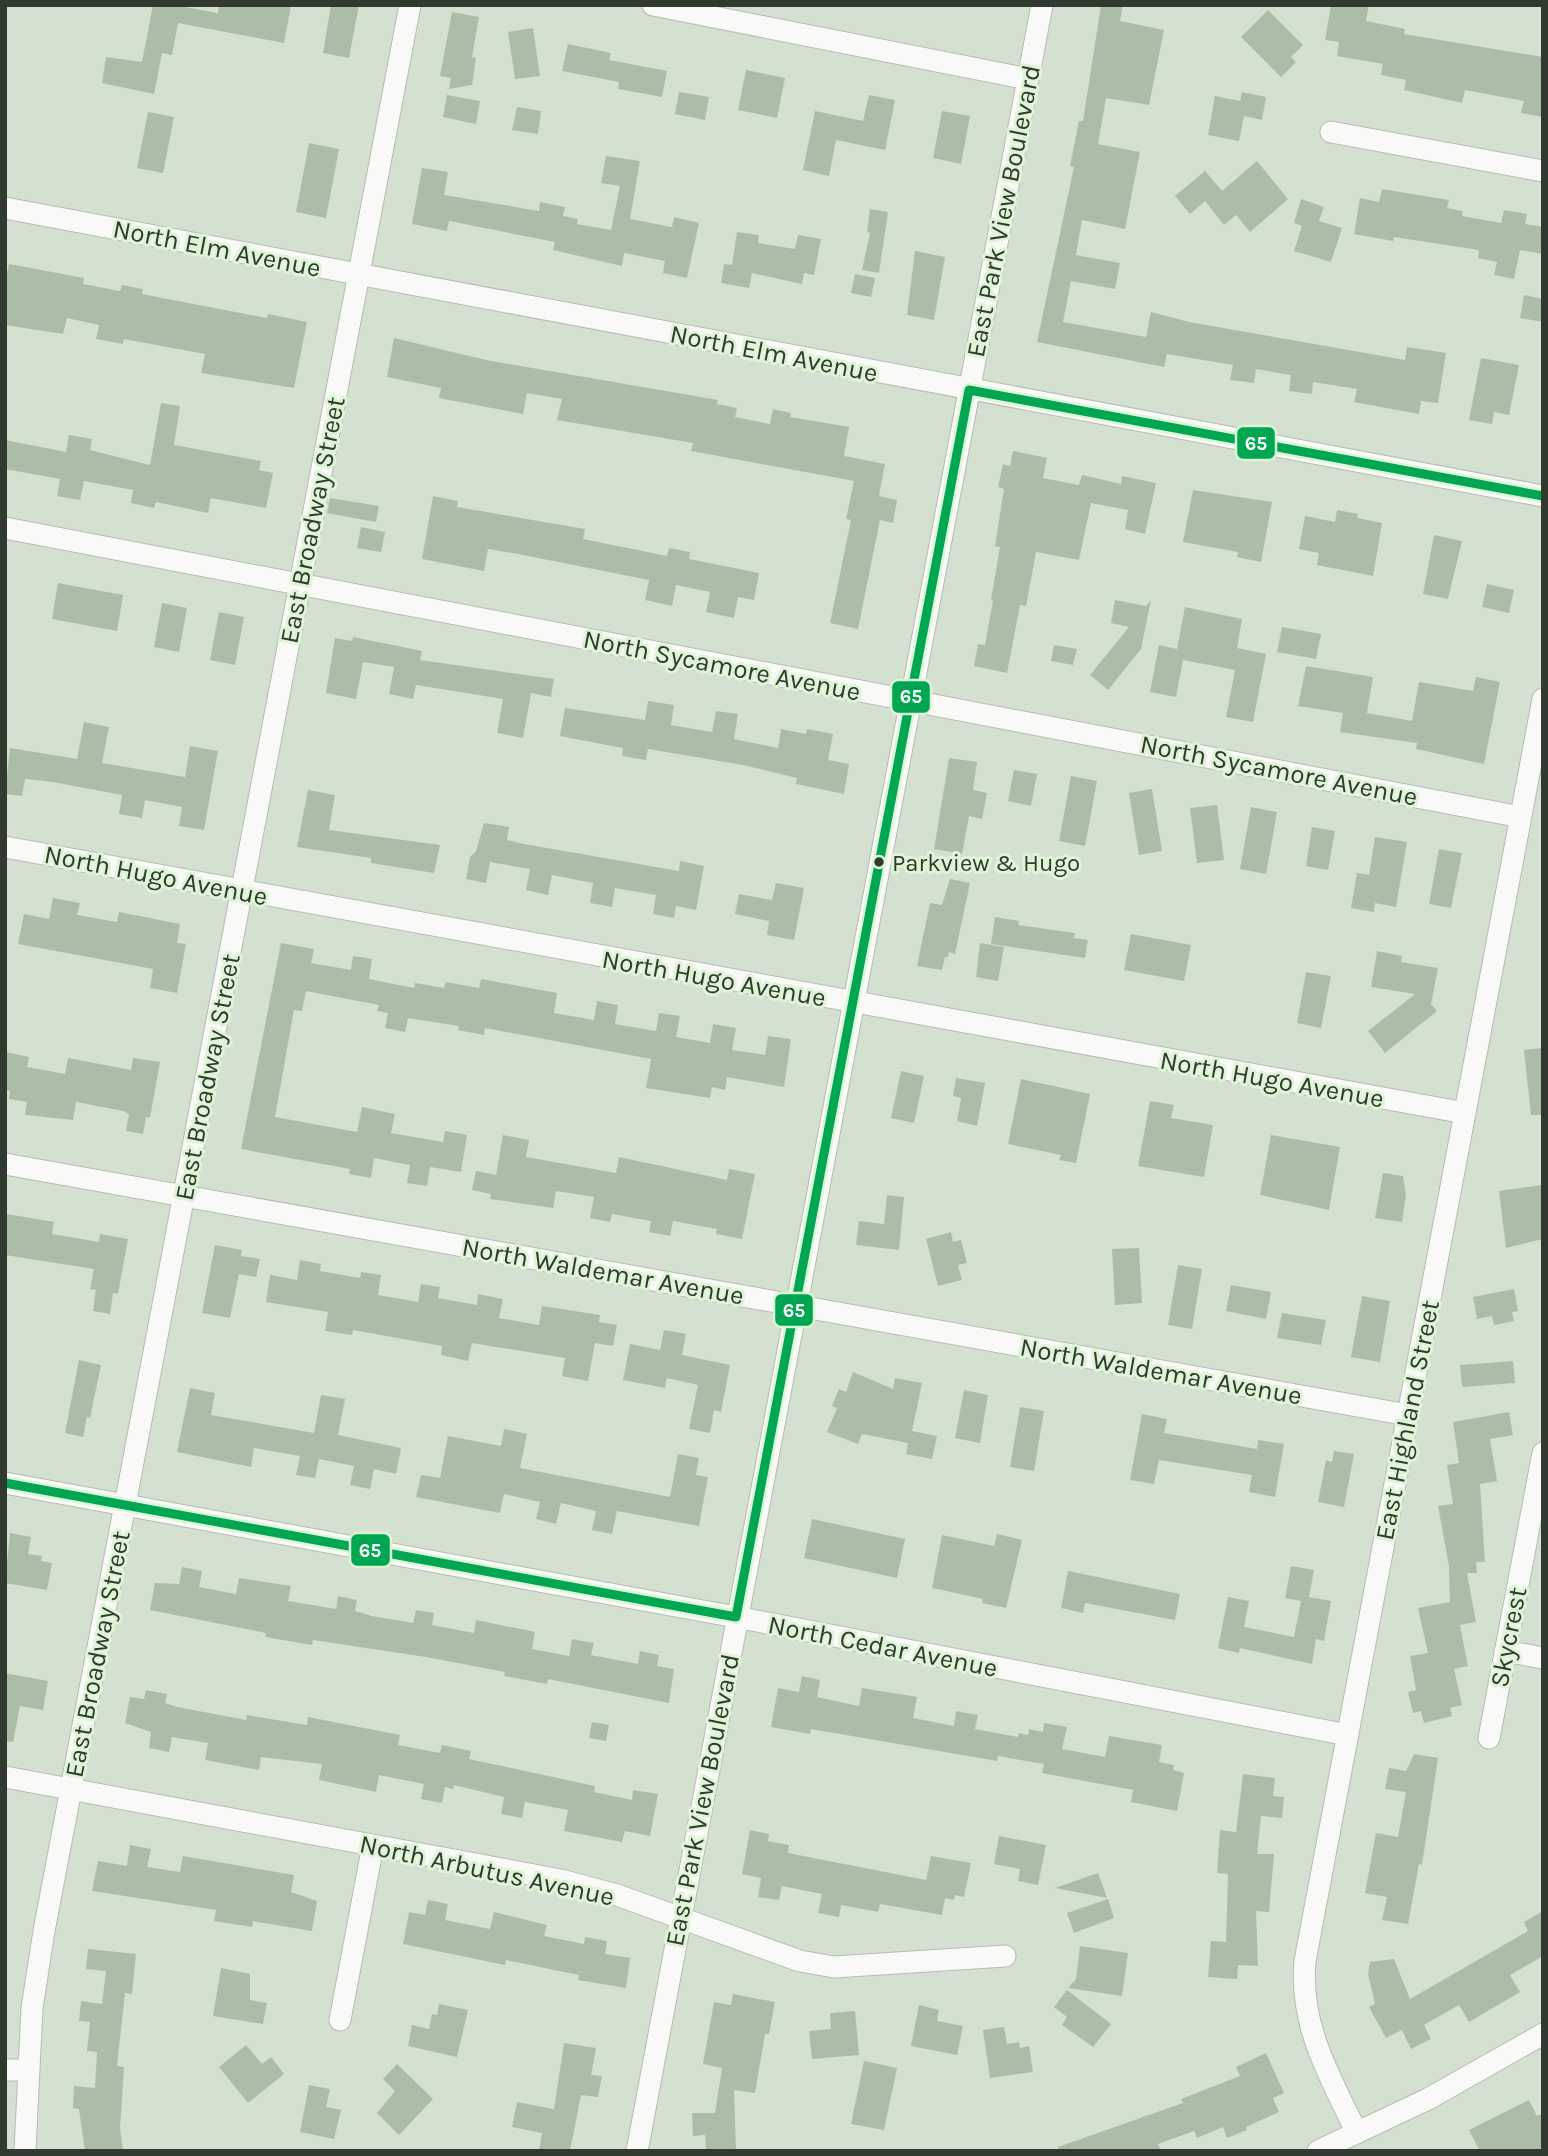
<svg xmlns="http://www.w3.org/2000/svg" width="1548" height="2156" font-family="Karla,sans-serif">
<style>
.building{fill:#acbda7}
.lines{fill:none;stroke-linecap:round;stroke-linejoin:round}
.minor-casing{stroke:#b4bdb1;stroke-width:23}
.minor{stroke:#f9faf8;stroke-width:21}
.bus-1-casing{stroke:#def4d7;stroke-width:14}
.bus-1{stroke:#00a651;stroke-width:9}
.bus-dot{fill:#313a2e;stroke:#def4d7;stroke-width:2.5}
.labels{text-anchor:middle;stroke-width:6;stroke-linejoin:round;paint-order:stroke}
.bus-label{font-size:24px;fill:#313a2e;stroke:#def4d7;text-anchor:start}
.street-label{font-size:26px;fill:#313a2e;stroke:#def4d7}
.line-badge{stroke:#def4d7;stroke-width:2.5}
.badge-label{font-size:19px;text-anchor:middle;font-weight:bold;fill:#fff}
</style>
<rect width="100%" height="100%" fill="#d4e1d0"/>
<!-- building -->
<path class="building" d="M153 5H174L218 13 219 5H291L284 43 178 23 172 55 162 53 154 94 102 83 106 57 142 62Z
M331 5H359L349 58 323 53Z
M1101 5H1123L1120 21 1164 30 1149 105 1106 98 1098 144 1140 152 1125 229 1082 220 1076 255 1120 263 1115 289 1071 281 1063 322 1146 337 1151 312 1189 322 1405 360 1407 347 1446 353 1438 403 1421 401 1419 414 1354 402 1357 389 1313 382 1312 394 1289 391 1291 375 1256 369 1254 383 1230 380 1233 365 1167 354 1164 367 1037 342 1074 167 1070 166 1079 121H1083Z
M1331 5H1369L1366 21 1405 29 1404 34 1543 57V117L1521 113 1524 101 1465 90 1462 103 1404 90 1406 80 1381 75 1383 64 1337 56 1339 42 1325 40Z
M1268 10 1303 45 1291 57 1296 62 1281 77 1241 37Z
M452 12 479 17 472 57 476 58 472 85 449 89 451 78 440 76Z
M533 28 540 76 515 79 508 32Z
M568 44 611 53 609 60 667 71 662 97 618 89 619 82 562 71Z
M746 70 785 78 777 118 738 110Z
M679 92 709 97 705 120 675 114Z
M1242 92 1266 97 1262 120 1244 116 1239 141 1208 135 1215 96 1240 101Z
M447 95 480 101 476 124 443 117Z
M869 95 895 100 885 150 836 140 829 176 803 170 815 111 863 121Z
M517 107 541 111 538 134 512 130Z
M942 111 970 116 961 164 933 158Z
M148 112 174 117 163 173 137 168Z
M309 143 339 149 326 218 296 212Z
M606 156 640 161 630 219 672 227 674 217 699 223 687 278 663 273 665 261 624 253 622 266 553 250 555 242 449 221 447 231 412 224 422 168 448 172 444 195 539 211 540 202 565 207 563 216 578 219 577 224 611 230 620 186 601 183Z
M1257 161 1288 199 1250 232 1236 215 1224 225 1205 201 1190 214 1175 196 1205 171 1222 191Z
M1382 189 1449 200 1447 208 1463 211 1462 216 1501 223 1504 210 1527 214 1525 224 1543 227V254L1520 250 1514 279 1494 275 1497 262 1478 258 1479 250 1394 237 1393 241 1354 234 1360 198 1379 202Z
M1301 199 1324 207 1319 221 1342 228 1331 262 1294 251 1302 226 1294 223Z
M870 209 888 212 879 273 862 270 870 233 867 232Z
M737 232 759 235 758 243 795 249 798 235 821 239 814 275 804 273 802 284 752 273 749 288 721 283 724 264 732 265Z
M915 251 945 257 934 320 907 315Z
M9 264 84 278 83 284 120 291 122 285 143 289 142 294 267 318 268 314 307 322 294 388 201 373 205 354 124 339 123 344 96 339 99 325 67 318 63 334 5 325V281Z
M855 274 875 278 871 297 851 293Z
M1524 295 1543 299V322L1520 318Z
M394 338 486 360 718 400 717 404 737 408 735 417 770 424 773 409 791 413 790 417 849 427 844 456 885 464 879 496 897 500 893 523 880 520 858 629 830 623 851 520 846 519 854 481 691 451 693 443 557 420 562 399 527 393 523 414 439 398 441 388 387 377Z
M1481 358 1519 365 1509 415 1494 412 1492 424 1469 420Z
M161 403 180 406 174 445 261 461 259 470 273 473 266 508 211 498 208 513 156 502 154 508 131 503 133 490 84 481 80 500 57 496 60 479 5 469V440L66 452 69 435 92 439 90 450 150 465Z
M1013 451 1047 458 1043 478 1079 485 1082 475 1121 484 1122 476 1156 483 1145 534 1125 529 1128 510 1091 503 1079 560 1036 552 1026 606 1020 605 1007 673 974 666 978 644 985 645 993 600H991L1000 547 995 546 1004 489 998 487 1003 464 1010 466Z
M1193 490 1272 502 1261 562 1237 557 1238 552 1183 542Z
M433 496 458 501 457 507 585 529 583 539 667 556 669 548 690 552 689 559 759 573 754 600 738 597 734 618 706 612 710 592 676 585 672 606 645 600 649 580 518 554 488 549 484 571 422 559Z
M330 498 379 506 376 522 327 513Z
M1337 510 1358 514 1357 518 1382 523 1373 576 1317 565 1319 553 1299 549 1305 516 1335 522Z
M361 527 385 532 381 552 357 548Z
M1434 535 1462 541 1448 599 1423 594Z
M58 583 123 595 117 631 52 619Z
M1487 584 1514 590 1509 613 1482 607Z
M1115 600 1146 606 1151 600 1141 649 1108 690 1090 675 1129 627 1111 623Z
M162 603 187 608 179 652 154 647Z
M1185 607 1242 619 1237 648 1266 654 1253 722 1226 717 1235 670 1183 660 1176 697 1150 692 1159 645 1177 649Z
M219 612 244 617 235 665 210 660Z
M1282 627 1321 634 1316 659 1277 652Z
M353 637 422 651 420 660 554 679 551 697 531 693 523 738 497 733 503 699 416 685 413 699 389 694 394 667 363 662 356 699 326 693 335 638 352 641Z
M1054 645 1077 649 1073 665 1051 661Z
M1306 666 1373 677 1367 713 1412 721 1419 682 1473 691 1476 677 1500 682 1484 764 1416 749 1417 743 1340 732 1343 713 1298 706Z
M648 701 674 705 671 725 712 732 716 711 738 714 734 739 778 748 781 729 806 734 807 729 833 734 828 760 849 764 844 794 796 784 797 778 743 765 648 749 646 760 622 756 623 748 560 736 565 708 645 720Z
M84 722 109 727 102 763 185 777 190 746 218 751 204 830 179 826 182 807 145 800 142 818 119 814 122 795 53 782 25 779 22 796 5 794 10 748 77 759Z
M949 758 977 762 973 790 987 793 982 819 969 816 962 854 934 849Z
M1014 770 1037 774 1031 806 1008 801Z
M1071 776 1097 781 1085 846 1059 841Z
M1152 789 1162 851 1139 855 1129 793Z
M308 790 335 795 329 830 440 845 434 873 371 863V858L297 847Z
M1217 805 1224 860 1197 863 1190 808Z
M1251 807 1277 812 1266 874 1240 869Z
M484 823 509 827 507 840 524 844 679 871 680 861 704 866 696 910 676 906 674 918 653 914 656 895 615 888 612 907 590 903 593 883 552 875 548 895 526 890 530 869 490 862 486 883 466 879 470 857 476 851Z
M1312 827 1335 831 1328 870 1306 866Z
M1375 837 1407 842 1396 907 1375 903 1374 912 1351 908 1357 873 1369 875Z
M1439 849 1462 853 1451 908 1429 904Z
M950 879 970 883 955 954 949 952 948 957H945L942 970 917 966 930 903 942 905Z
M776 883 804 888 794 940 767 935 769 921 735 914 739 894 772 900Z
M53 898 80 903 77 915 117 922 119 912 180 924 177 943 186 944 177 993 150 988 153 969 18 944 24 914 49 919Z
M995 917 1019 921 1018 925 1075 933 1074 938 1088 940 1085 958 991 944Z
M1131 934 1191 945 1184 981 1124 970Z
M281 943 314 949 311 963 351 970 353 956 372 959 369 979 414 988 415 983 444 988 446 982 479 988 481 979 557 993 554 1013 594 1020 597 1001 618 1005 615 1024 656 1031 659 1013 680 1016 676 1037 710 1043 713 1024 736 1028 732 1050 765 1055 768 1036 791 1039 784 1087 727 1077 725 1090 712 1087 710 1098 646 1088 651 1059 485 1028 484 1035 458 1030 459 1026 408 1018 405 1032 385 1028 388 1013 377 1011 379 1005 306 991 302 1011 294 1010 275 1117 357 1132 362 1107 395 1114 391 1133 443 1142 445 1131 467 1135 461 1172 430 1167 427 1186 407 1183 410 1165 374 1158 371 1178 349 1174 350 1169 241 1149Z
M980 943 1004 947 998 981 976 977Z
M1377 951 1402 956 1401 962 1438 968 1431 1004 1437 1011 1385 1053 1368 1031 1415 994 1371 987Z
M1306 972 1331 976 1321 1028 1297 1023Z
M1543 1048V1115H1531L1524 1050Z
M5 1052 29 1057 27 1067 65 1074 68 1058 131 1070 133 1058 160 1062 150 1118 146 1117 143 1134 126 1131 129 1114 123 1111 76 1102 73 1120 25 1115 27 1102 9 1099 10 1091 5 1090Z
M901 1071 924 1076 914 1123 891 1118Z
M956 1078 985 1083 977 1126 957 1121 961 1098 953 1096Z
M1021 1079 1090 1094 1076 1163 1059 1160 1061 1155 1008 1144Z
M1150 1101 1174 1105 1171 1118 1213 1125 1204 1177 1138 1166Z
M503 1135 529 1140 526 1157 616 1173 619 1157 727 1180 729 1169 755 1174 742 1239 716 1234 717 1229 673 1221 670 1236 649 1232 651 1221 612 1214 610 1222 590 1218 594 1197 556 1191 553 1208 490 1199 491 1194 472 1190 476 1171 496 1175Z
M1271 1135 1340 1147 1329 1210 1260 1195Z
M1383 1173 1403 1176 1406 1195 1402 1222 1375 1218Z
M1543 1185V1239L1506 1248 1499 1191Z
M887 1195 904 1197 899 1250 856 1245 859 1221 884 1224Z
M7 1214 54 1222 52 1234 99 1242 100 1234 128 1239 118 1294 113 1293 110 1314 93 1311 96 1290 90 1289 94 1269 5 1255Z
M951 1232 953 1242 961 1240 967 1263 958 1265 962 1280 938 1286 926 1239Z
M215 1245 242 1250 241 1256 260 1259 256 1277 239 1274 230 1318 202 1313Z
M1139 1248 1142 1303 1115 1305 1112 1249Z
M300 1260 321 1264 320 1271 360 1278 361 1272 381 1275 378 1295 418 1302 421 1284 440 1287 438 1298 477 1305 478 1294 503 1299 499 1318 539 1325 542 1306 600 1315 599 1322 617 1325 613 1346 595 1343 588 1381 562 1376 565 1358 472 1343 468 1361 441 1355 442 1346 353 1330 352 1335 325 1331 328 1312 266 1302 270 1275 297 1280Z
M1178 1265 1202 1269 1192 1329 1168 1325Z
M1231 1285 1271 1292 1266 1319 1226 1311Z
M1514 1289 1518 1311 1512 1312 1514 1321 1494 1325 1492 1316 1477 1319 1473 1297Z
M1362 1296 1390 1301 1380 1362 1351 1357Z
M1282 1313 1326 1320 1321 1345 1277 1338Z
M664 1330 686 1334 682 1355 730 1365 721 1412 714 1410 710 1433 689 1429 698 1385 667 1378 665 1388 623 1380 630 1344 660 1350Z
M79 1360 101 1365 90 1418 87 1417 83 1437 65 1433Z
M1513 1361 1515 1383 1462 1387 1460 1365Z
M853 1372 893 1389 895 1378 922 1383 912 1431 937 1436 932 1459 906 1454 908 1443 862 1434 858 1444 827 1432 837 1408 832 1406 839 1389 846 1392Z
M190 1388 215 1393 211 1415 314 1433 321 1395 345 1399 338 1435 401 1448 396 1474 374 1469 370 1489 350 1485 354 1466 319 1459 315 1478 296 1475 300 1456 254 1448 251 1467 177 1452Z
M964 1390 988 1395 980 1443 955 1438Z
M1020 1407 1044 1411 1034 1471 1010 1467Z
M1509 1412 1513 1435 1490 1439 1497 1481 1480 1484 1485 1562H1476L1477 1573H1467L1476 1622 1460 1625 1468 1666 1454 1669 1462 1705 1450 1708 1452 1716 1424 1723 1421 1711 1413 1713 1408 1692 1416 1690 1410 1656 1428 1653 1418 1608 1450 1602 1449 1566 1438 1506 1453 1504 1447 1465 1459 1463 1453 1422Z
M1142 1414 1167 1419 1164 1433 1257 1449 1258 1440 1284 1444 1275 1497 1249 1492 1252 1475 1159 1460 1154 1484 1130 1480Z
M504 1429 527 1434 520 1468 670 1497 678 1454 699 1458 696 1475 708 1477 699 1526 617 1511 612 1534 592 1530 596 1511 561 1503 556 1524 536 1519 540 1502 504 1494 500 1513 416 1497 421 1475 440 1478 448 1436 501 1446Z
M1334 1451 1354 1454 1344 1507 1318 1502 1326 1460 1332 1462Z
M812 1519 905 1539 897 1578 804 1558Z
M10 1533 31 1537 28 1554 42 1556 41 1561 52 1563 47 1590 5 1583Z
M997 1534 1022 1540 1006 1608 982 1603 983 1599 932 1588 942 1535 994 1546Z
M1291 1566 1314 1570 1309 1597 1331 1601 1324 1641 1316 1639 1312 1664 1240 1648 1239 1653 1218 1648 1228 1597 1249 1601 1244 1627 1294 1637 1301 1601 1285 1598Z
M182 1567 202 1571 199 1587 236 1594 239 1578 291 1586 288 1601 336 1609 338 1596 357 1600 355 1611 372 1616 413 1623 416 1610 434 1613 432 1625 474 1633 476 1620 535 1632 532 1649 569 1656 572 1639 594 1643 591 1655 638 1664 640 1651 659 1655 657 1666 674 1669 669 1703 548 1679 547 1684 504 1676 505 1672 426 1657 313 1640 312 1645 265 1637 266 1633 150 1610 155 1583 179 1584Z
M1068 1571 1180 1594 1175 1620 1085 1603 1083 1613 1061 1608Z
M5 1673 48 1681 43 1710 20 1706 13 1742 5 1741Z
M802 1676 820 1680 817 1697 859 1706 862 1688 917 1697 913 1718 954 1726 956 1711 978 1715 975 1729 1018 1737 1019 1733 1028 1735 1029 1729 1043 1732 1044 1723 1067 1727 1062 1749 1105 1757 1109 1736 1162 1745 1159 1762 1174 1765 1173 1770 1184 1773 1177 1811 1131 1802 1133 1790 1042 1773 1044 1764 998 1756 997 1761 811 1729 810 1734 771 1727 778 1688 799 1692Z
M146 1690 167 1694 165 1703 177 1707 246 1720 247 1715 307 1725 308 1717 400 1735 398 1745 440 1753 442 1745 471 1751 469 1759 595 1786 594 1792 632 1800 633 1790 658 1794 650 1836 625 1831 622 1842 564 1831 568 1810 525 1802 522 1818 501 1814 504 1797 454 1785 453 1789 445 1787 442 1803 421 1799 424 1784 379 1775 376 1792 319 1780 322 1764 261 1757 259 1770 205 1760 208 1743 172 1737 169 1752 149 1748 151 1732 125 1723 130 1697 144 1699Z
M592 1722 609 1725 606 1741 589 1738Z
M1414 1754 1438 1758 1422 1865 1419 1864 1408 1924 1382 1920 1387 1897 1365 1893 1376 1833 1398 1837 1406 1792 1385 1789 1389 1768 1406 1771Z
M1243 1774 1275 1778 1273 1796 1284 1797 1282 1818 1261 1816 1257 1854H1274L1269 1912 1256 1911 1258 1966 1238 1965 1237 1979 1208 1977 1211 1941 1226 1942 1228 1874 1217 1873 1220 1830 1236 1832Z
M750 1830 769 1834 768 1841 789 1845 788 1853 926 1880 931 1856 971 1863 964 1897 955 1895 954 1900 945 1898 942 1915 880 1904 878 1912 841 1905 839 1917 818 1913 822 1894 782 1886 779 1900 758 1897 761 1878 742 1874Z
M999 1836 1046 1845 1038 1885 1018 1881 1020 1869 994 1864Z
M130 1845 151 1849 147 1867 180 1872 183 1856 294 1875 291 1892 317 1901 312 1931 253 1921 252 1927 214 1921 216 1910 92 1891 98 1861 127 1866Z
M1098 1873 1107 1898 1055 1888Z
M1108 1899 1114 1918 1074 1933 1067 1913Z
M428 1900 448 1904 445 1920 490 1929 494 1912 547 1925 544 1936 584 1944 585 1937 607 1941 605 1954 630 1958 626 1988 578 1980 579 1975 506 1960 505 1965 403 1944 409 1912 425 1915Z
M1543 1911V1956L1510 1975 1520 1992 1469 2022 1459 2005 1424 2025 1431 2039 1411 2049 1402 2030 1386 2038 1369 2007 1375 2004 1368 1974 1370 1962 1394 1959 1410 1999 1528 1931 1524 1922Z
M1080 1946 1128 1953 1122 1996 1068 1988 1076 1979Z
M88 1949 136 1954 132 1994 125 1993 117 2066 124 2067 120 2128 123 2151H85L79 2109 73 2108 74 2086 95 2088 97 2052 87 2051 90 2022 79 2021 81 2001 102 2004 106 1971 86 1969Z
M221 1968 250 1974V2000L267 2003 263 2024 213 2016Z
M1067 1990 1111 2024 1093 2047 1062 2025 1067 2017 1054 2007Z
M733 1994 775 2002 769 2034H765L755 2093 734 2090 736 2151H706L705 2135 693 2136 692 2113H715L722 2068 703 2064 714 2002 731 2005Z
M439 2004 468 2010 457 2057 408 2046 412 2025 429 2029 432 2014 437 2015Z
M919 2005 939 2010 937 2021 963 2026 957 2055 911 2046Z
M855 2011 859 2055 812 2059 809 2031 831 2029 830 2013Z
M1004 2027 1007 2044 1019 2042 1020 2048 1029 2046 1033 2072 990 2078 983 2030Z
M564 2043 596 2048 591 2075 602 2076 598 2097 581 2095 570 2151H539L542 2133 512 2127 517 2102 554 2109Z
M246 2045 262 2064 271 2057 284 2074 248 2103 219 2067Z
M1266 2053 1284 2093 1273 2098 1279 2112 1246 2127 1247 2130 1227 2138 1223 2127 1197 2138 1194 2131 1158 2144 1161 2151H1058V2147L1183 2103 1181 2099 1240 2076 1236 2067Z
M864 2061 897 2068 884 2130 851 2124Z
M397 2064 433 2099 399 2135 377 2113 395 2091 383 2079Z
M309 2085 330 2089 326 2107 341 2110 334 2139 300 2132Z
M1529 2100 1537 2116 1543 2114V2147L1536 2151H1480L1469 2130Z"/>
<g class="lines">
<!-- minor casing -->
<g class="minor-casing">
<path id="minor" d="M653 5 1028 79
M1331 132 1543 171
M5 208 1543 496
M5 528 1521 817
M5 847 1465 1113
M5 1164 1408 1415
M5 1483 736 1617 1348 1735
M1505 1651 1543 1658
M1489 1738 1543 1453
M5 1777 561 1880 617 1895 800 1961 834 1967 1005 1956
M340 2020 373 1845
M5 2070H27
M1357 2133C1330 2077 1299 2025 1305 1961L1543 699
M25 2151 32 2008 44 1931 410 5
M637 2151 1042 5
M1318 2151 1428 2099 1543 2034"/>
</g>
<!-- minor -->
<use href="#minor" class="minor"/>
<!-- bus-1 casing -->
<g class="bus-1-casing">
<path id="bus-1" d="M969 390 1543 496
M5 1483 736 1617
M736 1617 969 390"/>
</g>
<!-- bus-1 -->
<use href="#bus-1" class="bus-1"/>
</g>
<!-- markers -->
<circle class="bus-dot" cx="879" cy="862" r="6"/>
<g class="labels">
<!-- bus labels -->
<g class="bus-label">
<text x="892" y="871">Parkview &amp; Hugo</text>
</g>
<!-- street labels -->
<g class="street-label">
<text transform="translate(1003 211) rotate(-79)" y="9">East Park View Boulevard</text>
<text transform="translate(217 248) rotate(11)" y="9">North Elm Avenue</text>
<text transform="translate(774 353) rotate(11)" y="9">North Elm Avenue</text>
<text transform="translate(312 520) rotate(-79)" y="9">East Broadway Street</text>
<text transform="translate(722 665) rotate(11)" y="9">North Sycamore Avenue</text>
<text transform="translate(1279 770) rotate(11)" y="9">North Sycamore Avenue</text>
<text transform="translate(156 875) rotate(11)" y="9">North Hugo Avenue</text>
<text transform="translate(714 978) rotate(10)" y="9">North Hugo Avenue</text>
<text transform="translate(207 1077) rotate(-79)" y="9">East Broadway Street</text>
<text transform="translate(1272 1079) rotate(10)" y="9">North Hugo Avenue</text>
<text transform="translate(603 1271) rotate(10)" y="9">North Waldemar Avenue</text>
<text transform="translate(1161 1371) rotate(10)" y="9">North Waldemar Avenue</text>
<text transform="translate(1407 1420) rotate(-79)" y="9">East Highland Street</text>
<text transform="translate(1508 1637) rotate(-79)" y="9">Skycrest</text>
<text transform="translate(883 1646) rotate(11)" y="9">North Cedar Avenue</text>
<text transform="translate(97 1654) rotate(-79)" y="9">East Broadway Street</text>
<text transform="translate(702 1800) rotate(-79)" y="9">East Park View Boulevard</text>
<text transform="translate(487 1870) rotate(12)" y="9">North Arbutus Avenue</text>
</g>
</g>
<g class="line-badge">
<rect x="1236" y="426" width="40" height="34" rx="7" fill="#00a651"/>
<rect x="891" y="680" width="40" height="34" rx="7" fill="#00a651"/>
<rect x="774" y="1293" width="40" height="34" rx="7" fill="#00a651"/>
<rect x="350" y="1533" width="41" height="34" rx="7" fill="#00a651"/>
</g>
<g class="badge-label">
<text x="1256" y="450">65</text>
<text x="911" y="703">65</text>
<text x="794" y="1317">65</text>
<text x="370" y="1557">65</text>
</g>
<!-- border -->
<rect width="1548" height="2156" fill="none" stroke="#313a2e" stroke-width="14"/>
</svg>
